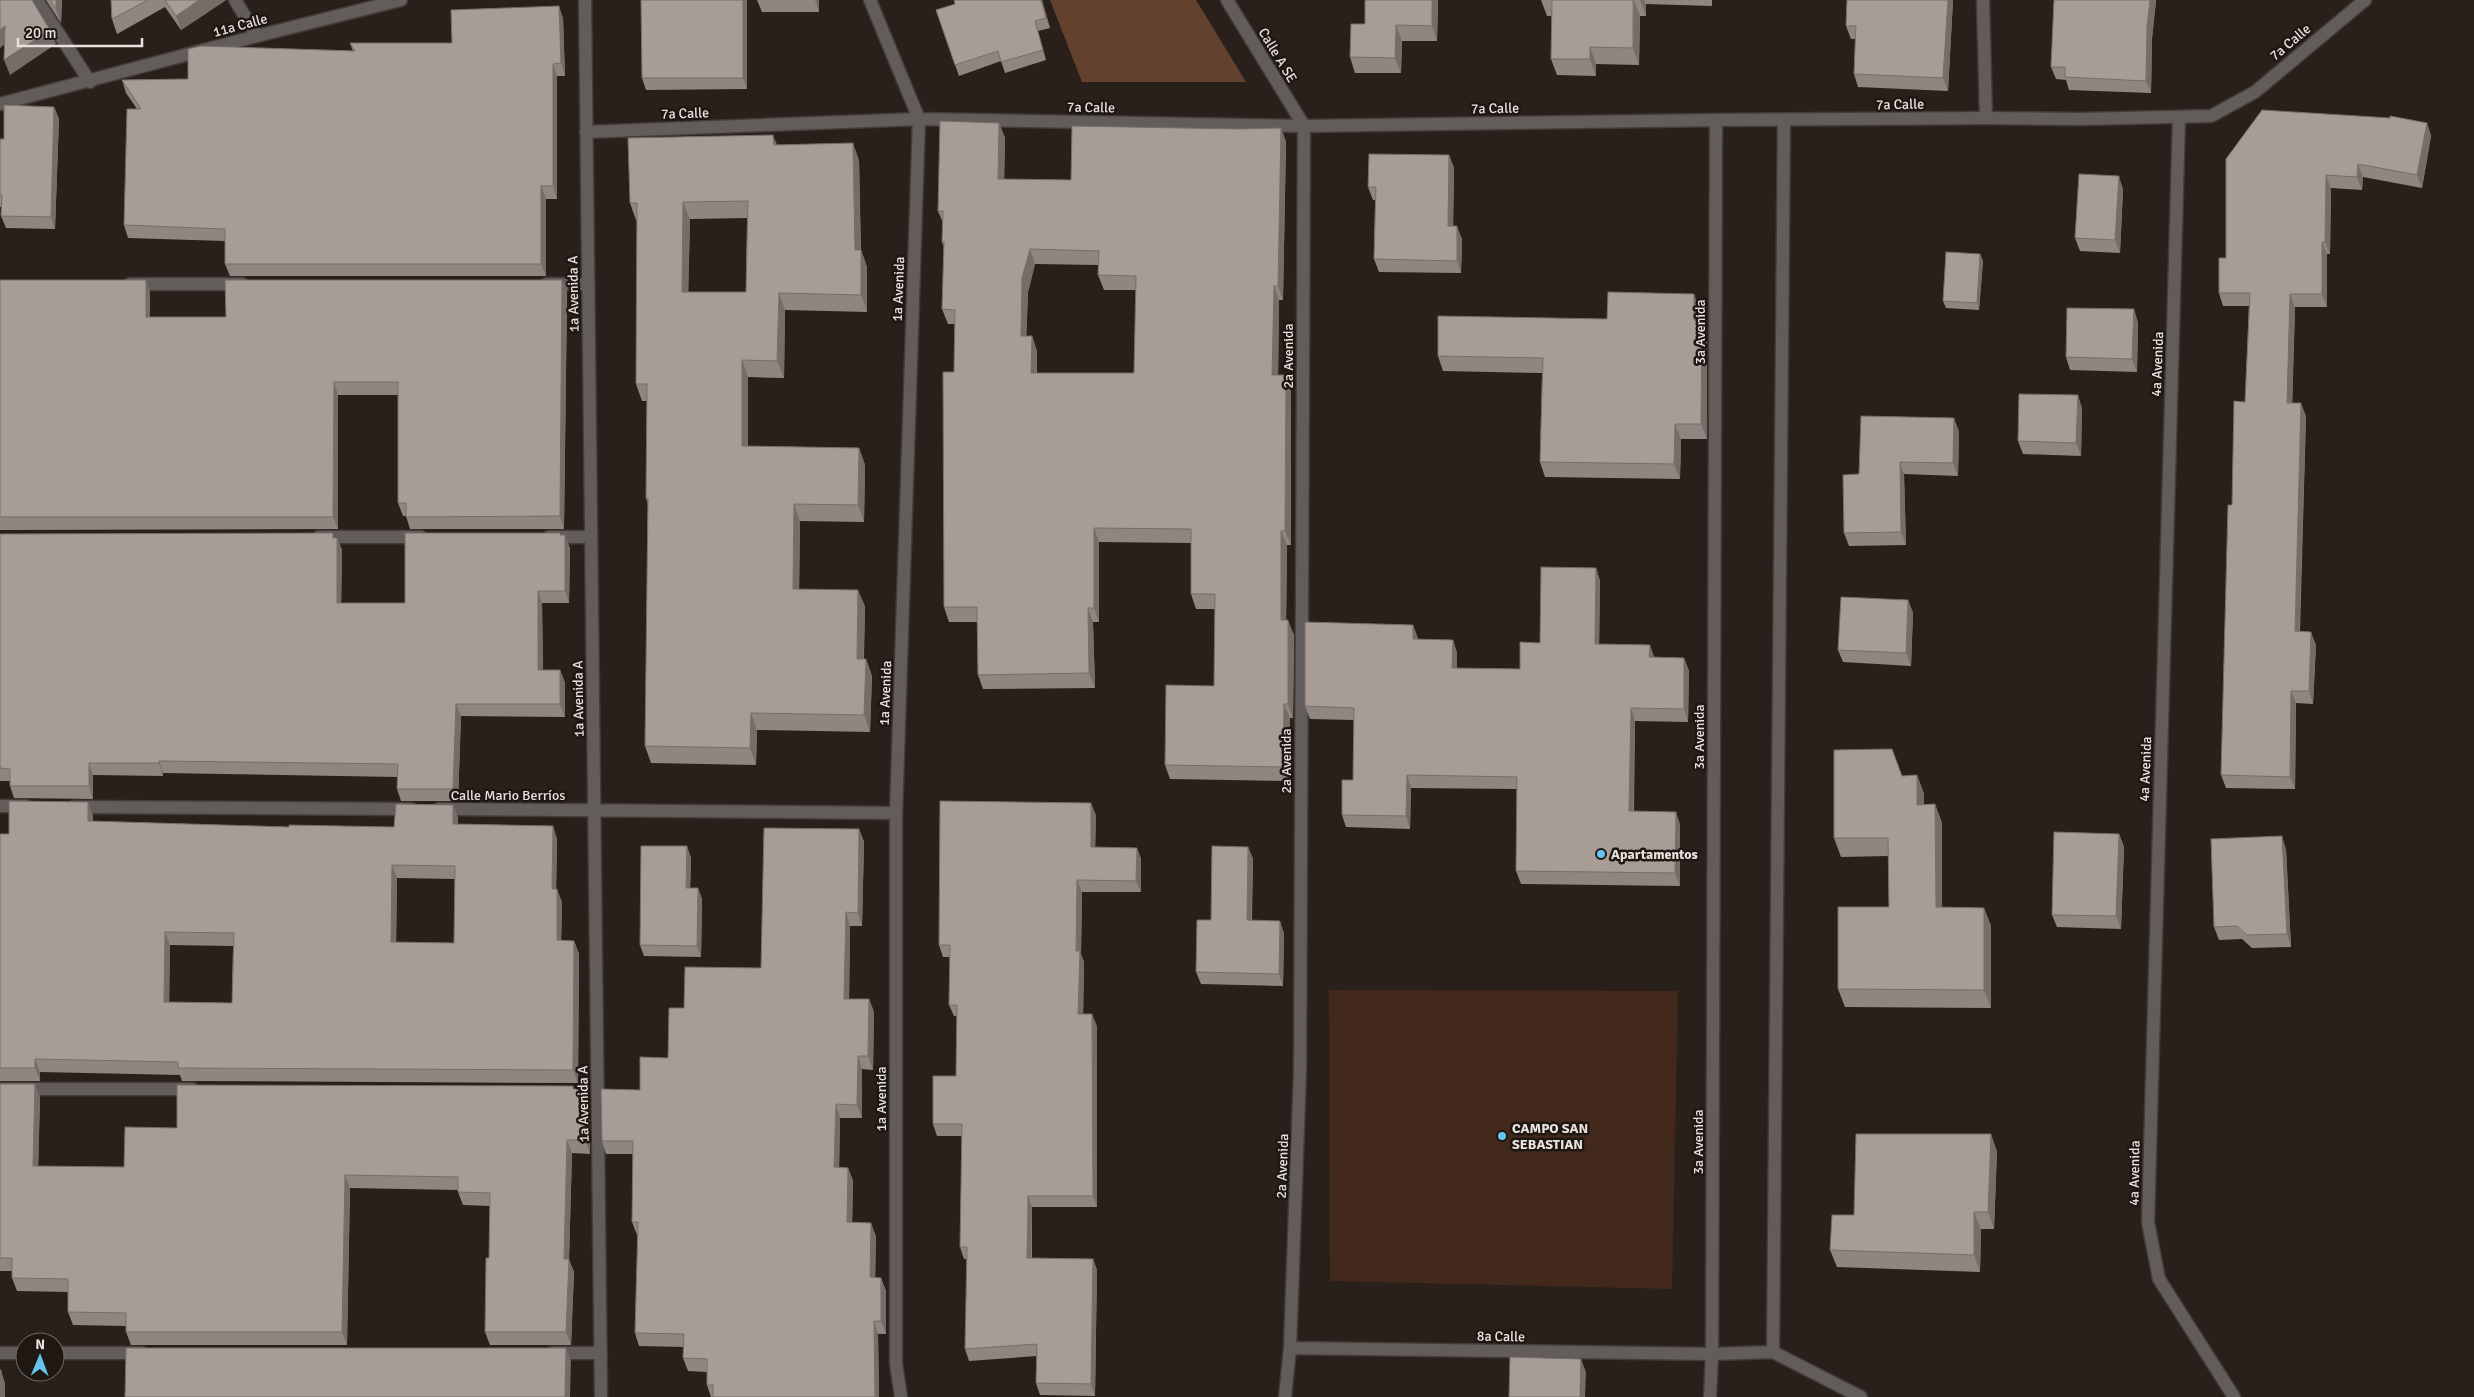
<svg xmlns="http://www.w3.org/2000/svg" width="2474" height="1397" font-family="Signika,sans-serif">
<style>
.green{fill:#42291b}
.forest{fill:#62412f}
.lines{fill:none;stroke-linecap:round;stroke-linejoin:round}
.service-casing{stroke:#443b36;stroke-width:15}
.minor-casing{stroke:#443b36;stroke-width:15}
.service{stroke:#625d5b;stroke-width:12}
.minor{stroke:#625d5b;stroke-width:12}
.wall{fill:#908681;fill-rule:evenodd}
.shaded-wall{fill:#766d69}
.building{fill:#a89c96;stroke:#766d69;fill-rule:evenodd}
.poi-dot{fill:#65c5ee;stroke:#1f1712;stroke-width:2}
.labels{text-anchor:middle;stroke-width:5;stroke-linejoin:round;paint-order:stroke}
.street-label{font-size:14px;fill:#e8e1de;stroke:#1f1712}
.poi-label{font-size:14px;font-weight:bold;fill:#e8e1de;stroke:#1f1712;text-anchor:start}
</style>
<rect width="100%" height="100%" fill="#29201b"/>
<!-- green -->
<path class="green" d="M1329 990 1678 991 1672 1289 1330 1281Z"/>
<!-- forest -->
<path class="forest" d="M1050 0H1196L1246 82H1082Z"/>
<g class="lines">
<!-- service casing -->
<g class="service-casing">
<path id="service" d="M37 0 90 82
M235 0 257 36
M1983 0 1986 118
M130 284H242
M547 284H588
M319 537H421
M549 537H591
M0 1089H192
M0 1353H25
M55 1353H142
M552 1353H601"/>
</g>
<!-- minor casing -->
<g class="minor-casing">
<path id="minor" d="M585 0 601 1397
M870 0 919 119 896 813V1364L901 1397
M1227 0 1304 126 1300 1072 1290 1348 1285 1397
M0 104 257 36 401 0
M2179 118 2148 1222 2159 1279 2234 1397
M586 132 919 119 1304 126 1716 120 1986 118 2081 119 2211 116 2255 92 2365 0
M0 806H26
M74 807 411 809
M439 809 896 813
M1290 1348 1712 1354 1773 1352 1861 1397
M1773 1352 1784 120
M1710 1397 1712 1354 1716 120"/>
</g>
<!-- service -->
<use href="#service" class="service"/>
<!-- minor -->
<use href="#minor" class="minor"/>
</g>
<!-- wall -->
<path class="wall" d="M46 0H62L61 23Z
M111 0H226L181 30 165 7 117 34 112 19Z
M747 0V89L646 90 642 78Z
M757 0H819V12H762Z
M1042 0 1050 28 1038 31 1046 60 1005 73 1001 61 959 76 936 10Z
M1438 0 1437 41H1402L1401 73H1355L1350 57 1365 24Z
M1541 0H1712V6L1646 4V16H1640L1639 65 1596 64V76L1557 75 1551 59 1552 16H1547Z
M1847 0H1953L1948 91 1858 87 1854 74 1855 39H1851L1846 26Z
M2054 0H2156L2152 39 2151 93 2069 90 2066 80 2056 79 2051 67Z
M563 18 565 76H557V199H546V276H230L225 264V241L128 238 124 225 137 109 126 93 122 80 188 79 353 51 350 43H452Z
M54 107 59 119 55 229 6 228 1 216 2 207H0V139H4Z
M999 123 1005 138 1004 179 1071 180 1239 129 1281 128 1286 142 1283 300H1279L1278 375 1291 389V545H1287L1286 620 1294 635 1293 718H1290L1289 781 1170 779 1165 765 1214 686 1215 609H1196L1191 594V543L1099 542V622H1093L1095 688 983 689 978 675 977 622H949L944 607 954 372 955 324H948L942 309 944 247 942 242 943 223 938 211ZM1035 264 1098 265V275L1104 290H1136L1134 373H1037V351L1032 336H1026L1028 292Z
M2427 123 2431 136 2422 188 2363 177 2362 190 2331 188 2330 254H2327V307H2295L2292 403 2306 416 2300 631 2316 645 2313 704 2296 703 2295 789 2226 788 2221 775 2232 505 2245 402 2249 306H2223L2219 293 2226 258V159Z
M777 145 859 160 861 250 867 267V312L785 310 784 378 748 377V446L859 448 865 465 864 522 800 521 799 589 865 606 864 659H866L872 676 870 732 757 730 756 765 651 763 645 746 648 504 646 498 647 401H642L636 384 637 220H636L630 203ZM747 218 746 292H688L690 219Z
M1449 155 1454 168 1453 226 1462 239 1461 273 1379 272 1374 259 1375 200H1373L1368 187Z
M2123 189 2120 253 2080 251 2075 238Z
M1980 254 1983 261 1979 310 1946 308 1943 301Z
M0 280H146L150 293V317H226L562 280 567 292 564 529H410L406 516H403L398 503V395H338V529L0 530Z
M1699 308V320H1702L1707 335V439H1681L1680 479 1545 477 1540 462 1542 373 1443 371 1438 356 1607 319Z
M2138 322 2137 372 2070 370 2066 357Z
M2082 408 2081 456 2023 454 2018 441Z
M1959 431 1958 476 1904 474 1906 545 1849 546 1844 533 1859 474Z
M0 534 337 538 342 550 341 603H405L561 535 570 548 569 603H542L543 670H560L565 683V717L461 716 458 801H401L397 789V777L163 773V776L93 775V799L14 798 10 786V781H0Z
M1596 568 1600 581 1599 644 1650 645 1654 657 1684 658 1689 671 1688 722 1635 721 1634 811 1680 824V886L1521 884 1516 871 1517 789 1411 788 1410 829 1346 827 1342 815 1353 780 1354 720 1310 719 1305 706 1413 625 1418 640H1453L1457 653V668L1520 669Z
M1908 600 1913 613 1911 666 1843 662 1838 650Z
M1917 775 1924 794V804H1935L1942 823V907L1984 908 1991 926V1008L1845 1007 1838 989 1889 907 1888 856 1841 857 1834 838 1902 776Z
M453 805 458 818V824L553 826 557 839 556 889 562 902 561 940 574 941 579 954 578 1083 182 1081 180 1075 40 1072V1081H0V834H9L93 815V821L289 827H394ZM397 878 455 879 454 943 396 942ZM170 945 233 946 232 1003 169 1002Z
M1096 815 1095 847 1137 848 1141 859V892H1082L1081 954 1084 962 1083 1014 1097 1026V1207H1032V1258L1093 1259 1097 1270 1095 1396 1040 1395 1036 1383 1037 1356 969 1361 965 1349 967 1259H964L960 1247 962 1136H937L933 1124 956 1076 957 1016H954L949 1005 950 957H943L939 945Z
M859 829 864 842 862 926H850L849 999H869L874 1012 873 1070 862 1069V1118H840L839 1167 848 1168 853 1181 852 1222 876 1236 875 1278H881L886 1291V1334H878L879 1397H711L707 1385V1372L688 1371 683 1358 684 1347 639 1346 635 1333 638 1235H637L632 1222 633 1154H606L602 1141 640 1090 668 1058 684 1008 761 968Z
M2119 834 2124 847 2121 929 2057 927 2052 915Z
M1248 847 1253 859 1252 920 1284 933 1283 986 1201 984 1196 972Z
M2286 849 2291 947 2252 948 2242 939 2219 940 2214 927Z
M691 857 690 888H698L702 899 701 957 644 956 640 945Z
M0 1084 40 1097 38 1166 124 1167 177 1128 573 1086 574 1089H585L590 1102V1154L572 1153 569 1260 574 1272 571 1345H490L485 1332 489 1258 490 1206 463 1205 458 1192V1190L350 1188 347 1345H131L126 1332V1326L73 1325 68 1312V1292L17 1291 12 1278V1271H0Z
M1997 1151 1994 1229H1981L1980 1272 1837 1267 1830 1250 1854 1215Z"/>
<!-- shaded-wall -->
<path class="shaded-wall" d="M56 0H62L61 23 56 9Z
M199 0H226L181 30 176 16Z
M743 0H747V89L743 78Z
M815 0H819V12Z
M1041 0H1042L1050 28 1046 18Z
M1432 0H1438L1437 41 1432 26Z
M1634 0 1640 16 1639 65 1633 48Z
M1640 0H1644L1646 4V16Z
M1948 0H1953L1948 91 1943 78Z
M2150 0H2156L2152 39 2151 93 2146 81 2147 26Z
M559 6 563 18 565 76 561 63Z
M1396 25 1402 41 1401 73 1395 58Z
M5 26 10 40 0 48V30Z
M50 30 56 44 10 75 4 60Z
M1590 47 1596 64V76L1590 59Z
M553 64 557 76V199L553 186Z
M54 107 59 119 55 229 51 217Z
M999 123 1005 138 1004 194 998 179Z
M2427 123 2431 136 2422 188 2417 175Z
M1281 128 1286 142 1283 300 1278 286Z
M773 135 780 152 774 145Z
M853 143 859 160 861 267 855 250Z
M1449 155 1454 168 1453 239 1448 226Z
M2358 164 2363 177 2362 190 2357 177Z
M2326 175 2331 188 2330 254 2325 242Z
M2119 176 2123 189 2120 253 2115 240Z
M541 186 546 199V276L541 264Z
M683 202 690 219 688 309 682 292Z
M1457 226 1462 239 1461 273 1457 261Z
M2322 242 2327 254V307L2322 294Z
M1030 249 1035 264 1028 292 1026 351 1021 336 1022 278Z
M861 250 867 267V312L861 295Z
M1980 254 1983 261 1979 310 1977 303Z
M146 280 150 293V329L146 317Z
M562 280 567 292 564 529 560 516Z
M1274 286 1279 300 1278 390 1272 375Z
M779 293 785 310 784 378 777 361Z
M1694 294 1699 308V335L1694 320Z
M2290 294 2295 307 2292 416 2287 403Z
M2134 309 2138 322 2137 372 2132 359Z
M1702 320 1707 335V439L1701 424Z
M1032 336 1037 351 1036 387 1031 373Z
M742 360 748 377V463L742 446Z
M1286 375 1291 389V545L1285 531Z
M334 382 338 395V529L333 517Z
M2078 395 2082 408 2081 456 2076 443Z
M2301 403 2306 416 2299 644 2295 631Z
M1954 418 1959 431 1958 476 1953 463Z
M1675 424 1681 439 1680 479 1674 464Z
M859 448 865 465 864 522 858 505Z
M1900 462 1904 474 1906 545 1901 532Z
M794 504 800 521 799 606 793 589Z
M1094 528 1099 542V622L1094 608Z
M1281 531 1287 545 1286 634 1281 620Z
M333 533 337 544V538L342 550 341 616 337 603Z
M565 535 570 548 569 603 565 591Z
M1596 568 1600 581 1599 657 1595 644Z
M858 590 865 606 863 676 857 659Z
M538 591 542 603 543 682 538 670Z
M1908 600 1913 613 1911 666 1906 653Z
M1088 608 1093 622 1095 688 1089 673Z
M1288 620 1294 635 1293 718 1288 704Z
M1413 625 1418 638 1417 652 1413 639Z
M2311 632 2316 645 2313 704 2309 691Z
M1453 640 1457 653V680L1452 668Z
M1650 645 1654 658 1649 657Z
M1684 658 1689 671 1688 722 1684 709Z
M866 659 872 676 870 732 864 715Z
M560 670 565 683V717L560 704Z
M2291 691 2296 703 2295 789 2290 777Z
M456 704 461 716 458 801 453 789Z
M1284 704 1290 718 1289 781 1283 767Z
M1631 708 1635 721 1633 824 1629 811Z
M751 713 757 730 756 765 750 748Z
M159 761 163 773V776L159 763Z
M89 763 93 775V799L89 786Z
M1407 775 1411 788 1410 829 1406 816Z
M1917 775 1924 794V823L1917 805Z
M88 802 93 815V834L88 821Z
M1091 803 1096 815 1095 859 1091 847Z
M1935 804 1942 823V926L1936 907Z
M453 805 458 818V837L453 824Z
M1676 812 1680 824V886L1675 873Z
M553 826 557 839 556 902 552 889Z
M859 829 864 842 862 926 858 913Z
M2119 834 2124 847 2121 929 2116 916Z
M2282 836 2286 849 2291 947 2287 934Z
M687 846 691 857 690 899 686 888Z
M1248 847 1253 859 1251 933 1247 920Z
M1137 848 1141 859V892L1136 881Z
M392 865 397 878 396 955 391 942Z
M1077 880 1082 892 1081 954 1084 962 1083 1025 1078 1014 1076 951Z
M698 888 702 899 701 957 697 946Z
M557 889 562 902 561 953 557 940Z
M1984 908 1991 926V1008L1984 990Z
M846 912 850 926 849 1012 844 999Z
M1280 921 1284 933 1283 986 1279 974Z
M165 932 170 945 169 1015 164 1002Z
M574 941 579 954 578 1083 573 1070Z
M869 999 874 1012 873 1070 868 1056Z
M1092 1014 1097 1026V1207L1093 1196Z
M858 1056 862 1069V1118L857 1105Z
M35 1059 40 1072V1081L35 1068Z
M35 1084 40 1097 38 1179 33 1166Z
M585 1089 590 1102V1154L585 1140Z
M836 1104 840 1118 839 1180 834 1167Z
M1991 1134 1997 1151 1994 1229 1988 1212Z
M567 1140 572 1153 569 1260 574 1272 571 1345 566 1332 564 1259Z
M848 1168 853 1181 852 1235 847 1222Z
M345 1175 350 1188 347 1345 342 1332Z
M1028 1196 1032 1207 1031 1269 1027 1258Z
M1974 1212 1981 1229 1980 1272 1974 1255Z
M871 1223 876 1236 875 1290 870 1277Z
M1093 1259 1097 1270 1095 1396 1091 1384Z
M881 1278 886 1291V1334L881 1321Z
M874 1321 878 1334 879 1397H875Z
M566 1348 571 1361 570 1397H565Z
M1581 1359 1586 1372 1585 1397H1580Z
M1 1370 5 1383V1397H0Z"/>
<!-- building -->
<path class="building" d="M0 0H32L50 30 4 60 5 26 0 30Z
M50 0H56V9Z
M111 0H148L112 19Z
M165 0H199L176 16Z
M641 0H743V78H642Z
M954 0H1041L1046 18 1035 21 1043 50 1001 62 998 51 955 65 936 10 955 4Z
M1365 0H1432V26L1396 25 1395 58 1350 57 1351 24H1365Z
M1552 0H1633V48L1590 47V59H1551Z
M1847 0H1948L1943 78 1854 74 1856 26H1846Z
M2054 0H2150L2147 26 2146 81 2065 77V67H2051Z
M559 6 561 63 553 64V186H541V264H225V229L124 225 127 109H141L122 80 188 79V49L201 46 355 51 350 43H452L451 10Z
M4 105 54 107 51 217 1 216 2 195 0 194V139H4Z
M2262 110 2390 118V116L2427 123 2417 175 2358 164 2357 177 2326 175 2325 242H2322V294H2290L2287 403H2301L2295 631 2311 632 2309 691H2291L2290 777 2221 775 2228 505H2232L2234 401 2245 402 2250 293H2219V258H2226V159Z
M940 121 999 123 998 179 1071 180 1072 126 1239 129 1281 128 1278 286H1274L1272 375H1286L1285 531H1281V620H1288V704H1284L1283 767 1165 765 1166 685 1214 686 1215 594H1191V529L1094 528V608H1088L1089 673 978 675 977 607H944L943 372H954L955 310 942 309 944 242H942L943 211H938ZM1030 249 1099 251 1098 275 1136 276 1134 373H1031L1032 336H1021L1022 278Z
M773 135 774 145 853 143 855 250H861V295L779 293 777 361 742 360V446L859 448 858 505 794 504 793 589 858 590 857 659H866L864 715 751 713 750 748 645 746 648 498H646L647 384H636L637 203H630L628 138ZM748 201 746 292H682L683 202Z
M1369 154 1449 155 1448 226H1457V261L1374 259 1376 187H1368Z
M2079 174 2119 176 2115 240 2075 238Z
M1946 252 1980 254 1977 303 1943 301Z
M0 280H146V317H226L225 280H562L560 516 406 517V503H398V382H334L333 517H0Z
M1608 292 1694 294V320H1702L1701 424H1675L1674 464 1540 462 1543 358 1438 356V316L1607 319Z
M2067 308 2134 309 2132 359 2066 357Z
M2019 394 2078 395 2076 443 2018 441Z
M1861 416 1954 418 1953 463 1900 462 1901 532 1844 533 1843 475 1859 474Z
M333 533V538H337V603H405V533H560V535H565V591H538V670H560V704H456L453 789H397L398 764 159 761V763H89V786H10V769L0 768V534Z
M1541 567 1596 568 1595 644 1650 645 1649 657 1684 658V709L1631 708 1629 811 1676 812 1675 873 1516 871 1517 777 1407 775 1406 816 1342 815V780H1353L1354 708 1305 706V622L1413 625V639L1453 640 1452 668 1520 669V642L1540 643Z
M1841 597 1908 600 1906 653 1838 650Z
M1892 749 1902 776 1917 775V805L1935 804 1936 907 1984 908V990L1838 989V907H1889L1888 838H1834V750Z
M9 801 88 802V821L289 827V825L394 827 396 804 453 805V824L553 826 552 889H557V940L574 941 573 1070 178 1068V1062L35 1059V1068H0V834H9ZM392 865 455 866 454 943 391 942ZM165 932 234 933 232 1003 164 1002Z
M940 801 1091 803V847L1137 848 1136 881 1077 880 1076 951H1080L1078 1014H1092L1093 1196H1028L1027 1258 1093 1259 1091 1384 1036 1383 1037 1344 965 1349 967 1247H960L962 1124H933V1076H956L957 1005H949L950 945H939Z
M764 828 859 829 858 913 846 912 844 999H869L868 1056H858L857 1105 836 1104 834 1167 848 1168 847 1222 871 1223 870 1277 881 1278V1321H874L875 1397H713V1385H707V1359L683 1358 684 1334 635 1333 638 1222H632L633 1141H602L601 1089 640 1090V1057L668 1058 669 1008H684L685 967 761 968Z
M2054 832 2119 834 2116 916 2052 915Z
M2282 836 2287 934 2247 935 2237 926 2214 927 2211 839Z
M641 846H687L686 888H698L697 946 640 945Z
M1212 846 1248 847 1247 920 1280 921 1279 974 1196 972 1197 920H1211Z
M0 1084H35L33 1166 124 1167 125 1127 177 1128V1085L573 1086V1089H585V1140H567L564 1259H569L566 1332H485L486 1258H489L490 1193 458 1192V1177L345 1175 342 1332H126V1313L68 1312V1279L12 1278V1258H0Z
M1856 1134H1991L1988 1212H1974V1255L1830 1250 1832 1215H1854Z
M126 1348H566L565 1397H125Z
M1510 1357 1581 1359 1580 1397H1509Z
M0 1370H1L0 1397Z"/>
<!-- markers -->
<g class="poi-dot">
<circle cx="1601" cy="854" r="5"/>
<circle cx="1502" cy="1136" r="5"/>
</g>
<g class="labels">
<!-- street labels -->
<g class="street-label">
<text transform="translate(240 25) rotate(-15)" y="5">11a Calle</text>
<text transform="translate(2290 42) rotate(-40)" y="5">7a Calle</text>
<text transform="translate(1278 55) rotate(59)" y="5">Calle A SE</text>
<text transform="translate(1900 104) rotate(-1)" y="5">7a Calle</text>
<text transform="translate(1091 107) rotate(1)" y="5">7a Calle</text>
<text transform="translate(1495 108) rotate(-1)" y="5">7a Calle</text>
<text transform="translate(685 113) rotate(-2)" y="5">7a Calle</text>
<text transform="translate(898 289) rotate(-88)" y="5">1a Avenida</text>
<text transform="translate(573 294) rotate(-91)" y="5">1a Avenida A</text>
<text transform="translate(1700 332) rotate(-90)" y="5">3a Avenida</text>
<text transform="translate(1288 356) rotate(-90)" y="5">2a Avenida</text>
<text transform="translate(2157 364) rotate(-88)" y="5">4a Avenida</text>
<text transform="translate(885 693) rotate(-88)" y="5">1a Avenida</text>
<text transform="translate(578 699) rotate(-91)" y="5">1a Avenida A</text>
<text transform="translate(1699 737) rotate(-90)" y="5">3a Avenida</text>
<text transform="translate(1286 761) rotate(-90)" y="5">2a Avenida</text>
<text transform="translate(2145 769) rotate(-88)" y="5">4a Avenida</text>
<text x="508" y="800">Calle Mario Berríos</text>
<text transform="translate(881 1099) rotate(-90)" y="5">1a Avenida</text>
<text transform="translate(583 1104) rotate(-91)" y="5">1a Avenida A</text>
<text transform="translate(1698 1142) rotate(-90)" y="5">3a Avenida</text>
<text transform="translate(1282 1166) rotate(-88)" y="5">2a Avenida</text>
<text transform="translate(2134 1173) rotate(-89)" y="5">4a Avenida</text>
<text transform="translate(1501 1336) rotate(1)" y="5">8a Calle</text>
</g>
<!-- poi labels -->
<g class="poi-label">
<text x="1611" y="859">Apartamentos</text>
<text x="1512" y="1133">CAMPO SAN<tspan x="1512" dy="16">SEBASTIAN</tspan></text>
</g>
</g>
<!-- north arrow -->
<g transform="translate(40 1357) rotate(1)"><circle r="24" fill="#1f1712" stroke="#6f6864"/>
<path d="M0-4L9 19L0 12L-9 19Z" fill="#65c5ee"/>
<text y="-8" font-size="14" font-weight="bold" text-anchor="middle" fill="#e8e1de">N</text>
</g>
<!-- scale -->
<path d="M18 38v8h124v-8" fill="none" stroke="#e8e1de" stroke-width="2.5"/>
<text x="25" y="38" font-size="15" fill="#e8e1de" stroke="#1f1712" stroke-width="4" paint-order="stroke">20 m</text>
</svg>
